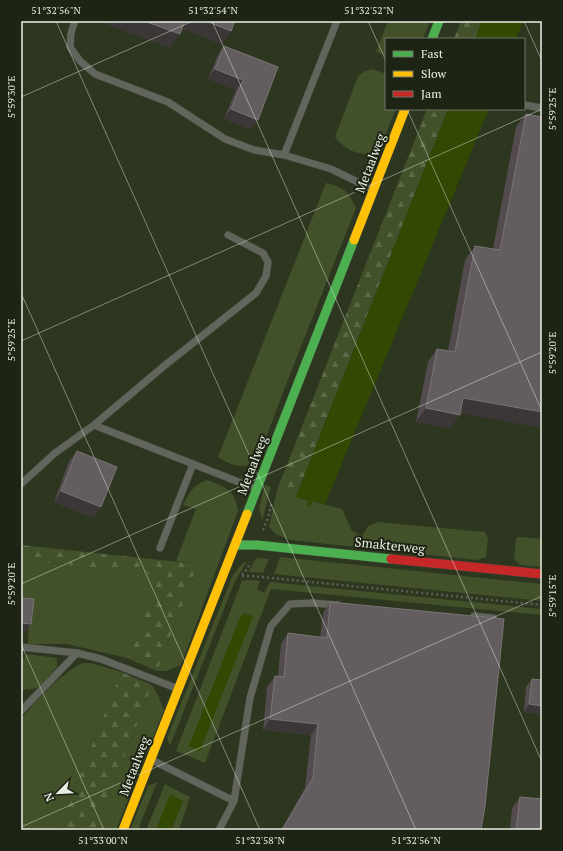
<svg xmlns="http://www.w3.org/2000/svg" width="563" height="851" font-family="'PT Serif',serif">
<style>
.built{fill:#2d361f;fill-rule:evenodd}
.green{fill:#42512a}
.forest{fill:url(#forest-firs)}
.water{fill:#334803}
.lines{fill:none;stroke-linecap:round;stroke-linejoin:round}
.stream{stroke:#334803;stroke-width:4.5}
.lane-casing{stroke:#41453c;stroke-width:8}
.fast-casing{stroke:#41453c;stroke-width:10}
.slow-casing{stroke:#41453c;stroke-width:10}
.jam-casing{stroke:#41453c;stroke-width:10}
.path{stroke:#5c6056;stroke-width:2.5;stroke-dasharray:2 3;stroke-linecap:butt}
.lane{stroke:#61655b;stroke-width:7}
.fast{stroke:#4caf50;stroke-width:9}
.slow{stroke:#ffc107;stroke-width:9}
.jam{stroke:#c62828;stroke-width:9}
.wall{fill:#544b4f}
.shaded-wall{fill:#3b3736}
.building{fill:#645d5f;stroke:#797474}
.ticks{fill:none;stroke:#eaefe4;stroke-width:1;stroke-opacity:0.45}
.labels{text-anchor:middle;stroke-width:4;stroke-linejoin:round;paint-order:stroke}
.street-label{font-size:13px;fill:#eaefe4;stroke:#1d2413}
.neatline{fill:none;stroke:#eaefe4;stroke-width:1.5}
.ticks-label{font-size:10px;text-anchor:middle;fill:#eaefe4}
</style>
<defs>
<pattern id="forest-firs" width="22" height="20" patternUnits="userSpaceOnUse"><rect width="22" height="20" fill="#42512a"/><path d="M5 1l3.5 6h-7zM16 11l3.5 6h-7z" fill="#5d6a49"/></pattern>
</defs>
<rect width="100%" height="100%" fill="#262a20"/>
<!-- built -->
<path class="built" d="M21 21H542V830H21ZM386 39H524V109H386Z"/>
<!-- green -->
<path class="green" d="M388 21H430L423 39H386V55L376 52Z
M373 69 386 74V109H396L378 153C360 156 347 152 335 137L358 76 365 71Z
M326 183C344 187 349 192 356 208L287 382 256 464C237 468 234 466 218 457Z
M207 480C226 487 235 490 238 511L181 665 166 671H157L198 564 176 561 196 509 183 505C190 492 192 486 207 480Z
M265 485 271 487 262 521 259 507Z
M277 490 296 497 342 509 352 531 362 536 368 526 378 522 485 532 488 539 486 557 477 560 290 540 276 534 269 527Z
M520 537 542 539V567L520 565 514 559 516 538Z
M280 557 542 584V601L274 574Z
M256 558 269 559 263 573 252 572 249 571Z
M21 560 159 575 127 658 67 644H28L29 612H21Z
M248 560 235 581 170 746 167 738 233 575 241 565Z
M247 580 260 581 257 589 264 593 270 582 542 609V615L271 589 205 763 176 751 242 581Z
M27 654 57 658V667L39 688 21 690V659H23Z
M83 663H91L121 672 58 830H21V719C35 702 63 671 83 663Z
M152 685 158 695 164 710 116 830H96Z
M157 782 138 830H130L148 786Z
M165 784 190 797 179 830H171L183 801 171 795 156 830H146Z"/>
<!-- forest -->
<path class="forest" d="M461 21H482L475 39H454Z
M427 109H448L296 497 277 490Z
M21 545 198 564 157 671 127 658 159 575 21 560Z
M121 672 152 685 96 830H58Z"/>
<!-- water -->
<path class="water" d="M482 21H523L516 39H475Z
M448 109H489L325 504 296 497Z
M244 613 253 616 200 751 189 746 240 617Z
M170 794 183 801 171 830H156Z"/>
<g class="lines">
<!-- stream -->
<path class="stream" d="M309 504 313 496"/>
<!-- lane casing -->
<g class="lane-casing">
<path id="lane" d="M75 21 71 33 70 47 80 61 95 74 168 102 225 139 254 150 284 155 331 169 372 189
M524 105 542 108
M284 155 337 21
M94 425 254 488
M21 484 55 453 94 425 164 366 256 293 266 276 268 262 263 253 228 235
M160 548 193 464
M474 616 493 618
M21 647 77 653 101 659 176 688
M21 711 77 653
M152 760 234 801 219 830
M234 801 250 698 271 626 290 604 312 603 338 605"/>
</g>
<!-- fast casing -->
<g class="fast-casing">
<path id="fast" d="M432 39 439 21
M247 514 354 240
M235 545H257L391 559"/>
</g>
<!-- slow casing -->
<g class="slow-casing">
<path id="slow" d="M354 240 405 109
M123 830 247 514"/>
</g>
<!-- jam casing -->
<g class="jam-casing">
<path id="jam" d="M391 559 542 574"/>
</g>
<!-- path -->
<path class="path" d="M263 530 268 518 272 502
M242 575 248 568 250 562
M242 576H252L542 605"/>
<!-- lane -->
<use href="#lane" class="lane"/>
<!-- fast -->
<use href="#fast" class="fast"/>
<!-- slow -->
<use href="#slow" class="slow"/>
<!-- jam -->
<use href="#jam" class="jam"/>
</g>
<!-- wall -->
<path class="wall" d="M224 46 278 67 258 120 251 129 224 119 236 90 208 79 218 55Z
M526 114 542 117 460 413 450 428 416 422 428 362 437 349 448 351 465 260 475 246 493 249 516 127Z
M77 451 94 518 54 502 69 462Z
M330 602 481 830H281L305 788 311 735 263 730 267 687 275 676H278L281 644 288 633 320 637 323 613Z
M532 679 542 680V714L524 712 526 687Z
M520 797 542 830H510L512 808Z"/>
<!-- shaded-wall -->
<path class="shaded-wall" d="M107 21H144L180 34 170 48 105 24Z
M183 21H206L231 31 222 45 178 27Z
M215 69 243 80 236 90 208 79Z
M231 109 258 120 251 129 224 119Z
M463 398 542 412V428L453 412Z
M426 408 460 415 450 428 416 422Z
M61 491 101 507 94 518 54 502Z
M21 623 31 624 21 638Z
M529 704 542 706V714L524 712Z
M270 719 318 724 311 735 263 730Z"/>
<!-- building -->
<path class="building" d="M144 21H185L180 34Z
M206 21H235L231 31Z
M224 46 278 67 258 120 231 109 243 80 215 69Z
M526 114 542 117V412L463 398 460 415 426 408 437 349 455 352 475 246 500 250Z
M77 451 117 467 101 507 61 491Z
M21 598 34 599 31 624 21 623Z
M330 602 504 619 485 806 481 830H282L313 778 318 724 270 719 275 676 284 677 288 633 327 638Z
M532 679 542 680V706L529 704Z
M520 797 542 799V830H516Z"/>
<!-- ticks -->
<path class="ticks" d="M56 21 416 830M212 21 542 762M368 21 386 61M524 21 542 61M21 97 193 21M407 109 542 411M21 293 260 830M21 341 542 109M21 584 542 352M21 644 104 830M21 827 542 596"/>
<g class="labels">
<!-- street labels -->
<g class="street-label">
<text transform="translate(370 163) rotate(-69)" y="5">Metaalweg</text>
<text transform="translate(252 465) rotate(-69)" y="5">Metaalweg</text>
<text transform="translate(390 545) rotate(6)" y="5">Smakterweg</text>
<text transform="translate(134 766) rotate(-69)" y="5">Metaalweg</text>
</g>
</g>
<!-- border -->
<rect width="563" height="851" fill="none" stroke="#1d2413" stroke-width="44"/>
<!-- legend -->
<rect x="385" y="38" width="140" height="72" fill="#1d2413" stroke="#6f7567"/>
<rect x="393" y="51" width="20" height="6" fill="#4caf50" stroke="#6f7567"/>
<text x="421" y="58" font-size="12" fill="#eaefe4">Fast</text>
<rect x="393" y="71" width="20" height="6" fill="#ffc107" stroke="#6f7567"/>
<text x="421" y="78" font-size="12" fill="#eaefe4">Slow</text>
<rect x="393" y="91" width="20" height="6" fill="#c62828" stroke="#6f7567"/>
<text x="421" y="98" font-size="12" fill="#eaefe4">Jam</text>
<!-- north arrow -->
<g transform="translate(58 793) rotate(246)" stroke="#1d2413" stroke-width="3" paint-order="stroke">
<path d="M0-3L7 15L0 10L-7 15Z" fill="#eaefe4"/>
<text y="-6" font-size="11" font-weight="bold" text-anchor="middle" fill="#eaefe4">N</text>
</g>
<rect x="22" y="22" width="519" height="807" class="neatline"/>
<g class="ticks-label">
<text x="56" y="14">51°32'56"N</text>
<text x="213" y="14">51°32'54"N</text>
<text x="369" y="14">51°32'52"N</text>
<text transform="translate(11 97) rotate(-90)" y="4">5°59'30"E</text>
<text transform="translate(552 109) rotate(-90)" y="4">5°59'25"E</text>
<text transform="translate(11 340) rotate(-90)" y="4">5°59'25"E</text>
<text transform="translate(552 353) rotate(-90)" y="4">5°59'20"E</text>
<text transform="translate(11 584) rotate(-90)" y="4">5°59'20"E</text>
<text transform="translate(552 596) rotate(-90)" y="4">5°59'15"E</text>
<text x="103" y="844">51°33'00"N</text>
<text x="260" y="844">51°32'58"N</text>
<text x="416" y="844">51°32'56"N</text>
</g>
</svg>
